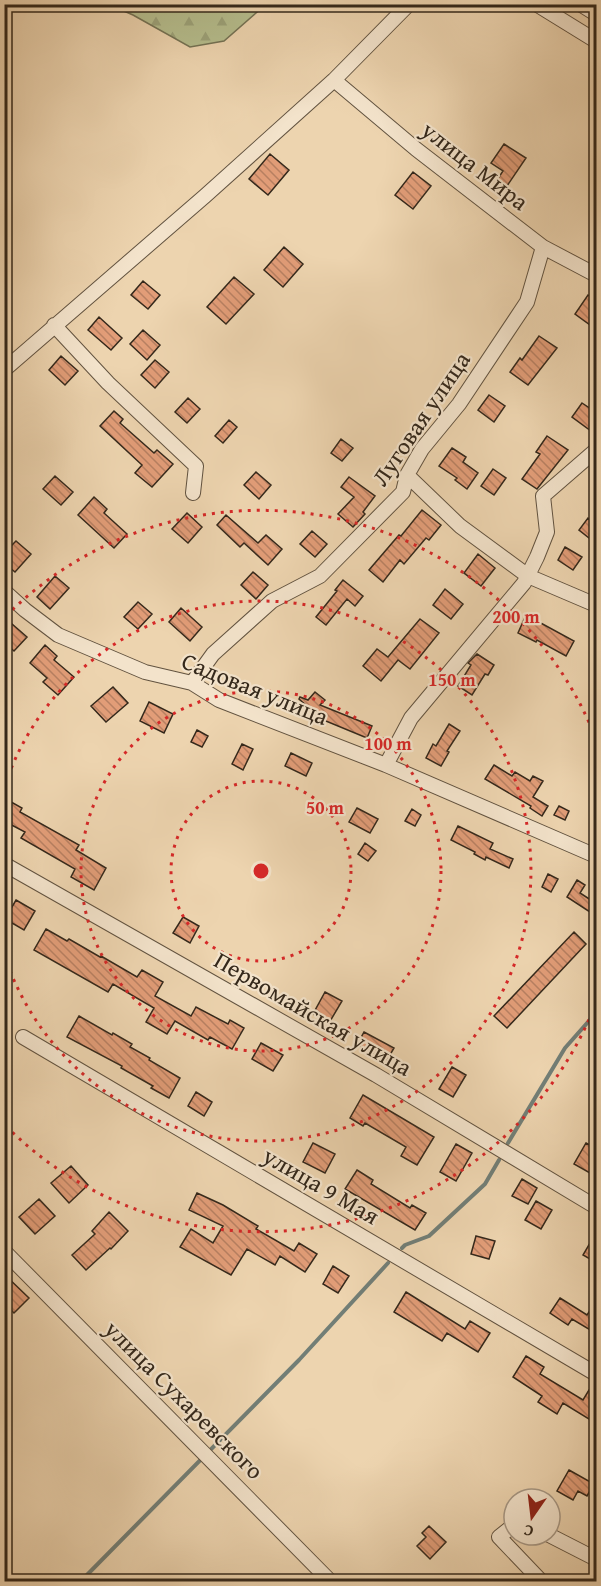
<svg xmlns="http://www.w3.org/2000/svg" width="601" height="1586" font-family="'Gentium Book Plus',serif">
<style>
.forest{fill:url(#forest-firs);stroke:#747254;stroke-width:1.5}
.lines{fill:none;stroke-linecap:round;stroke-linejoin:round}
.stream{stroke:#727e76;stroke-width:4}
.building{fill:url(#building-back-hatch);stroke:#34281b;stroke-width:1.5}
.minor-casing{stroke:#625340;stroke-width:16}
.minor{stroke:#f3e3cb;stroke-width:14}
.ring{fill:none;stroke:#d62828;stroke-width:3;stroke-dasharray:3 6}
.labels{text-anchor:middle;stroke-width:4.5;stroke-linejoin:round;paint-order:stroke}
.street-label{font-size:24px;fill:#34281b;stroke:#f3e3cb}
.centre{fill:#d62828;stroke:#f3e3cb;stroke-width:3}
.ring-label{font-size:18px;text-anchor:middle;font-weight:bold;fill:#d62828;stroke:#f3e3cb;stroke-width:4.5;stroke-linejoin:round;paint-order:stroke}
</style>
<defs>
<pattern id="forest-firs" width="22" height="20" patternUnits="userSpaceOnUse" patternTransform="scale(1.5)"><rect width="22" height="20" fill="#b5bd8d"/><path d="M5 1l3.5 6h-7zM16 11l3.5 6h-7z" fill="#9ca279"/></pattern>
<pattern id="building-back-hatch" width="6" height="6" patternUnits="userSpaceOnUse" patternTransform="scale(1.5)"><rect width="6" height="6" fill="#e29d78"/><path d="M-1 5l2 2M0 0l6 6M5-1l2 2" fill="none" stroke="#b88062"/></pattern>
</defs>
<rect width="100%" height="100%" fill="#edd4af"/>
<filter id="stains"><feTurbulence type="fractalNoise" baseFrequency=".00333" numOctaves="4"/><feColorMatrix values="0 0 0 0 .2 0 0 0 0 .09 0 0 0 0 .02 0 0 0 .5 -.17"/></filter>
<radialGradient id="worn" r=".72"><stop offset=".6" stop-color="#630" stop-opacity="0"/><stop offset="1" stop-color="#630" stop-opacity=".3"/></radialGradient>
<!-- forest -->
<path class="forest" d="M110 5H265L224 41 190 47 133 15Z"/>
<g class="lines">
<!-- stream -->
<path class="stream" d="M508 1143 565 1048 596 1013
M402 1248 405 1245 429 1236 485 1184 499 1160
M80 1582 299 1360 388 1263"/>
</g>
<!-- building -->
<path class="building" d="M504 144 526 158 507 186 497 180 503 171 491 163Z
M270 154 289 170 268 195 249 179Z
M413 172 431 186 413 209 395 195Z
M284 247 303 264 283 287 264 270Z
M234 277 254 294 226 324 207 307Z
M143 281 160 295 148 309 131 295Z
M588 295 597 301V330L575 314Z
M99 317 122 338 111 350 88 330Z
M143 330 160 345 147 360 130 344Z
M539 336 557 348 528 385 510 372 520 358 522 360Z
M61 356 78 371 65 385 49 370Z
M155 360 169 372 155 388 141 375Z
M489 395 505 406 494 422 478 410Z
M188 398 200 409 187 423 175 412Z
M582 403 597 413V424L591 431 572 417Z
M114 411 123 419 120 423 154 453 157 450 173 464 152 487 135 473 142 465 100 426Z
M229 420 237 427 223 443 215 436Z
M547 436 568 450 537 489 522 479 540 454 536 452Z
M341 439 353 448 342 461 331 453Z
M452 448 466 457 463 462 478 473 467 489 455 480 457 478 439 466Z
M493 469 506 478 494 495 481 486Z
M256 472 271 485 259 499 244 485Z
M55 476 73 492 61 505 43 489Z
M349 477 375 496 363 512 365 514 353 527 338 514 354 497 341 487Z
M94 497 107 509 104 513 127 534 114 548 78 515Z
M422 510 441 525 429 540 426 538 404 564 400 560 383 582 369 570 399 535 401 536Z
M187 513 202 527 188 543 172 529Z
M226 515 258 543 266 535 282 549 268 565 244 543 240 547 217 525Z
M588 518 597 525V528L589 538 579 530Z
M312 531 327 544 315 557 300 544Z
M16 541 31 554 15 572 4 563V553Z
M565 547 582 557 573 570 558 560Z
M478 554 495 568 481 586 464 573Z
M253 572 268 585 256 599 241 585Z
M55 576 69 588 50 609 37 597Z
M343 580 363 596 355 606 347 599 326 625 316 617 337 591 335 590Z
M445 589 463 604 451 619 433 605Z
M138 602 152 614 138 629 124 617Z
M181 608 202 627 190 641 169 622Z
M526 615 574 641 566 656 537 640 536 642 518 633Z
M4 617 27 637 14 651 4 642Z
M420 619 439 633 410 669 398 660 381 681 363 666 377 649 388 657Z
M45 645 57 656 54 660 74 677 58 695 43 682 47 678 30 663Z
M477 654 494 665 488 675 485 674 472 695 458 686 471 665 468 663Z
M113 687 128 703 106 722 91 706Z
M315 692 325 700 320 705 372 726 367 738 321 719V718L299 699 300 697 308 700Z
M149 702 173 714 164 733 140 721Z
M449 724 460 731 447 751 449 752 441 766 426 758 433 744 436 746Z
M197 730 208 736 202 747 191 742Z
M242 744 253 749 243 770 232 764Z
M291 753 312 763 306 776 285 766Z
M494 765 512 776 515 772 530 781 533 776 543 781 533 797 548 806 542 816 530 808 531 806 485 779Z
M4 798 22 808 20 812 79 845 76 850 106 868 94 890 71 877 75 869 21 838 25 832 4 821Z
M559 806 569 811 565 820 554 815Z
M357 808 378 819 370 833 349 822Z
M412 809 421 815 415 826 405 821Z
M458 826 493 843 490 849 513 859 509 868 486 857 485 860 474 854 475 852 451 840Z
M365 843 376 851 368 861 358 854Z
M548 874 558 879 551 892 542 887Z
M577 880 585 885 580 893 597 904V909L593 914 567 897Z
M16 900 35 911 24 930 5 919Z
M183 917 199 926 190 943 173 933Z
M46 929 67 941 69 939 100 957 101 956 137 977 142 970 163 982 155 996 191 1016 196 1007 228 1024 230 1020 244 1028 232 1049 210 1037 208 1040 175 1021 167 1034 146 1022 154 1008 113 984 108 992 34 950Z
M574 932 586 944 507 1028 494 1016Z
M325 992 342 1001 329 1023 313 1014Z
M79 1016 112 1035 113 1033 132 1044 130 1047 150 1058 149 1060 180 1078 169 1098 151 1088 153 1086 121 1068 122 1066 67 1037Z
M364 1032 394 1048 387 1060 357 1045Z
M261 1043 283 1055 273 1071 252 1059Z
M452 1067 466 1075 453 1097 439 1089Z
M196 1092 212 1102 204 1116 188 1106Z
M363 1095 434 1137 417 1165 401 1156 406 1147 365 1123 363 1126 350 1118Z
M313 1143 335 1154 325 1173 303 1162Z
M586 1143 597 1149V1177L574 1164Z
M456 1144 472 1153 456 1181 440 1172Z
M71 1166 88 1185 69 1203 51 1183Z
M357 1170 373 1180 371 1184 410 1208 412 1205 426 1213 415 1230 345 1189Z
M522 1179 537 1188 528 1204 512 1196Z
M197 1193 223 1205 258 1226 256 1229 294 1251 299 1243 317 1254 305 1272 280 1256 275 1265 247 1249 231 1275 180 1247 191 1229 213 1243 223 1226 189 1210Z
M39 1199 55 1216 35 1234 19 1217Z
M536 1201 552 1210 541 1229 525 1220Z
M109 1212 128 1231 111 1249 110 1248 86 1270 72 1255 95 1234 92 1231Z
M476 1236 495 1241 489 1259 471 1254Z
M590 1243 597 1247V1263L583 1255Z
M333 1266 349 1276 338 1293 323 1284Z
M4 1274 29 1298 14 1313 4 1303Z
M406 1292 465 1329 470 1321 490 1333 478 1352 447 1333 442 1341 394 1312Z
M560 1298 587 1315 597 1300V1334L572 1319 568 1325 550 1313Z
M526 1356 544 1367 540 1374 583 1400 589 1390 597 1394V1424L563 1403 557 1414 538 1402 542 1396 513 1377Z
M569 1470 594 1484 587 1496 578 1491 573 1500 557 1491Z
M429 1526 446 1542 430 1559 417 1546 426 1537 422 1533Z"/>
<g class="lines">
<!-- minor casing -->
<g class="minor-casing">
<path id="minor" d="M536 4 596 41
M580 4 596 14
M334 80 416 149 543 247 596 275
M54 325 108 383 196 466 193 493
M4 370 205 196 334 80 409 4
M407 475 460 526 528 576 596 605
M4 591 25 610 58 635 145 672 192 683 219 700 386 765 596 856
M192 683 213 654 272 601 320 576 403 492 407 475 422 449 459 404 527 302 543 247
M386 765 411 718 524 583 537 557 547 532 543 496 596 450
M4 864 376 1075 596 1207
M23 1037 596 1374
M4 1251 331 1582
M514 1525 499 1537 542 1582
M549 1535 596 1559"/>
</g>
<!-- minor -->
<use href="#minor" class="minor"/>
</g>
<!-- distance rings -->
<g class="ring">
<circle cx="261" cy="871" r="90"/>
<circle cx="261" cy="871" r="180"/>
<path d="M5 785A270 270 0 1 1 5 957"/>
<path d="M596 1003A360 360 0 0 1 6 1126M6 616A360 360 0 0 1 596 739"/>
</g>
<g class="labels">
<!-- street labels -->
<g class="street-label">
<text transform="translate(475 166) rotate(38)" y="8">улица Мира</text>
<text transform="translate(421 419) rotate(-56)" y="8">Луговая улица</text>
<text transform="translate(255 689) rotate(22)" y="8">Садовая улица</text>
<text transform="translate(313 1014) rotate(30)" y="8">Первомайская улица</text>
<text transform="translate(321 1186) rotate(30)" y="8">улица 9 Мая</text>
<text transform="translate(184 1400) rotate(45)" y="8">улица Сухаревского</text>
</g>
</g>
<circle cx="261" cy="871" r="9" class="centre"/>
<g class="ring-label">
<text x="516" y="623">200 m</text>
<text x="452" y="686">150 m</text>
<text x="388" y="750">100 m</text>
<text x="325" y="814">50 m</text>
</g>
<!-- margin -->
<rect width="601" height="1586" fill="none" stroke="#edd4af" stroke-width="24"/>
<rect x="6" y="6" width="589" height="1574" fill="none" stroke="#34281b" stroke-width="3"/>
<rect x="12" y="12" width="577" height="1562" fill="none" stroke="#34281b" stroke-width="1.5"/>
<!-- north arrow -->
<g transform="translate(532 1517) rotate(194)"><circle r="28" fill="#f3e3cb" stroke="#a79885" stroke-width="1.5"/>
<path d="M0-4.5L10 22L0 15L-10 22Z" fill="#8f2418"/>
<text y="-9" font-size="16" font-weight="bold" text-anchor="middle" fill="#34281b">С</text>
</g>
<rect width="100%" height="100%" filter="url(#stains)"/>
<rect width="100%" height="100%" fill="url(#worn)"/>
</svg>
